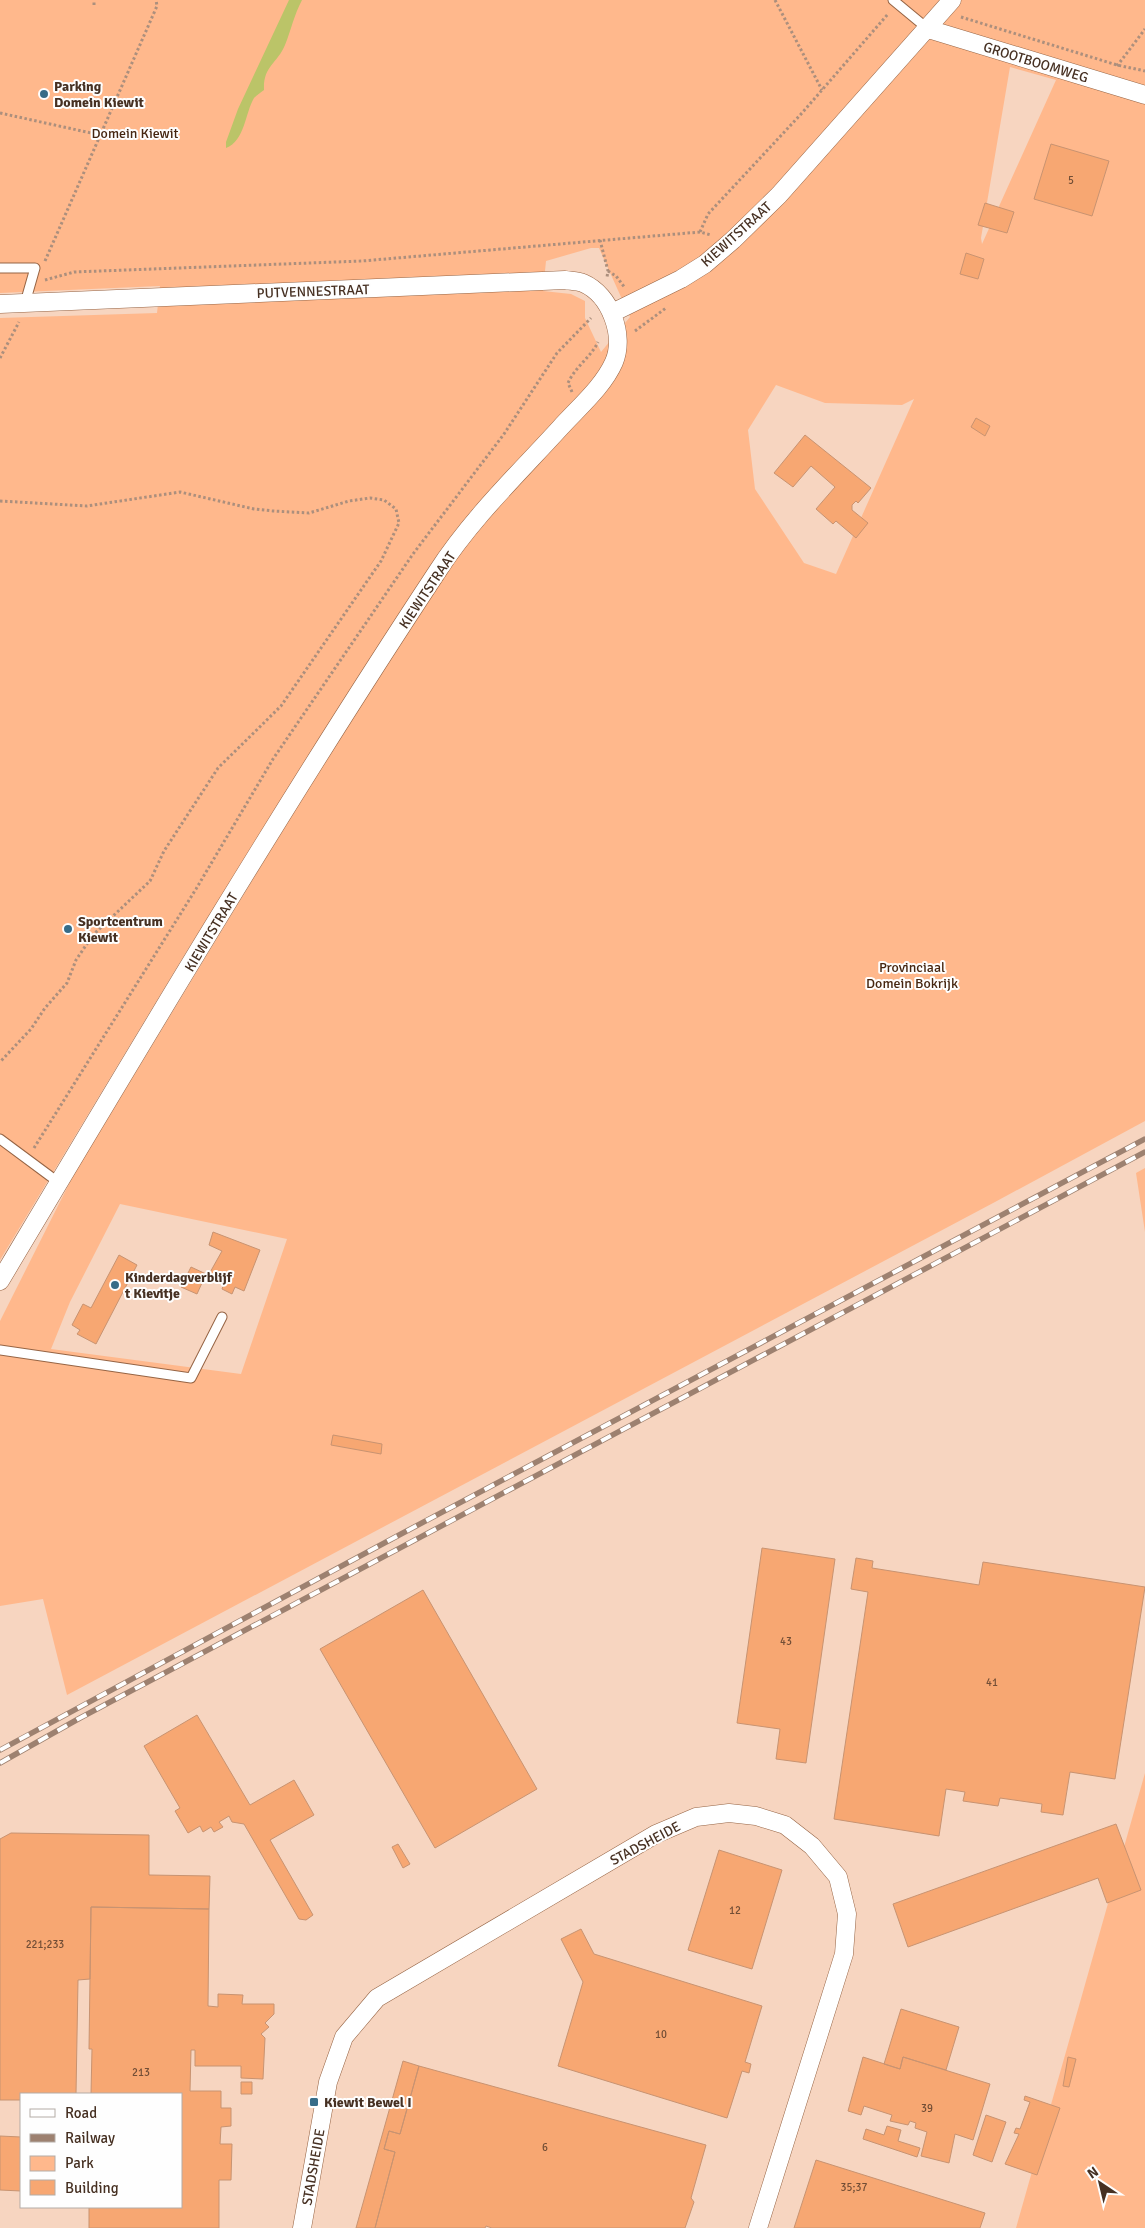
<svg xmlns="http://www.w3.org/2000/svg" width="1145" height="2228" font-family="Signika,sans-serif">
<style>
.green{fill:#ffb88c;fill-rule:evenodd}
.water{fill:#bbc468}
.building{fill:#f7a772;stroke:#c89371}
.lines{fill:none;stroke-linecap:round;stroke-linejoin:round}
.service-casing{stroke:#966444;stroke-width:11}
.minor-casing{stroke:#966444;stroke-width:19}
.path{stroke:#ac8f7d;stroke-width:3;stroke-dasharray:2.5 2.5;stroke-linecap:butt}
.service{stroke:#fff;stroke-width:9}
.minor{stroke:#fff;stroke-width:18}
.rail-casing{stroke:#9d8170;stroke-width:5.5}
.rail{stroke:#fefefe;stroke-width:4;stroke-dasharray:11;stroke-linecap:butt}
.poi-dot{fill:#376c88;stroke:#fefefe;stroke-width:2}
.labels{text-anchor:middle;stroke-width:4;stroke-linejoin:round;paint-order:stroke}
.number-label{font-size:11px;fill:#724e36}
.street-label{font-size:14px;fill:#463022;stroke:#fefefe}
.poi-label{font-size:14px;font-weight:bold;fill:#463022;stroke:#fefefe;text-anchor:start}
.park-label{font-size:14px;fill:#462610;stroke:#fefefe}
</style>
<rect width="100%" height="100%" fill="#f7d5c0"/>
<!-- green -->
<path class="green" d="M0 0H1145V1121L995 1202 67 1695 43 1599 0 1606V1321L74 1174 292 815 277 809 188 949 0 1260V318L157 313 160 286 0 293ZM1010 67 1056 80 982 244 981 238ZM591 248H599L630 317 601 352 585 318V301L571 294 543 291 546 261ZM776 385 825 403 902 405 914 399 836 574 804 563 755 489 748 430ZM120 1204 287 1239 241 1374 51 1349 70 1302Z
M1145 1168V1232L1136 1173Z
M1145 1773V2228H1016Z"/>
<!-- water -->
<path class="water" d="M289 0H302C294 15 291 30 285 45 277 64 263 66 264 90 261 92 257 95 254 98 245 113 245 141 226 148V142L238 109Z"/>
<!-- building -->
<path class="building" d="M1051 144 1109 161 1092 216 1034 199Z
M985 203 1014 212 1007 233 978 225Z
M966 253 984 259 978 279 960 274Z
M976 418 990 426 985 436 971 427Z
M805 435 871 488 858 503 856 501 852 505V510L868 523 856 538 836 521 833 524 816 509 835 487 811 466 793 487 774 473Z
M213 1232 260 1250 244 1291 235 1287 232 1294 222 1289 224 1283 208 1276 222 1251 209 1245Z
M119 1255 137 1265 96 1344 77 1334 80 1330 72 1325 83 1304 91 1308Z
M191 1267 206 1274 197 1294 181 1287Z
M333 1435 382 1444 381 1454 331 1445Z
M762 1548 835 1559 806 1763 776 1759 780 1729 737 1723Z
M856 1558 873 1561 872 1568 979 1585 983 1562 1145 1587 1115 1779 1070 1772 1063 1815 1041 1812 1042 1804 1000 1798 998 1806 963 1801 965 1792 946 1789 939 1836 834 1819 868 1592 851 1589Z
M423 1590 537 1789 435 1848 320 1649Z
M197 1715 250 1805 294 1780 314 1815 270 1840 313 1915 306 1920 299 1919 244 1824 232 1822 229 1816 219 1822 223 1827 214 1832 211 1827 203 1832 200 1826 188 1833 175 1811 180 1808 144 1746Z
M1116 1824 1141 1890 1107 1903 1098 1878 908 1947 893 1904Z
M11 1833 149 1835V1875L210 1876 209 1909 91 1907 90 1979 78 1980 76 2094H21V2100H0V1839Z
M398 1844 410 1864 403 1868 392 1847Z
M719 1850 782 1870 752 1969 688 1950Z
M91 1907 209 1909 208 2006 218 2007V1994L243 1995 242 2004H274V2014L265 2023 269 2027 261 2034 265 2038 263 2079 241 2078V2066H195V2050H191L190 2091H221V2108H231V2126L221 2127 220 2144H232L231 2180H219V2228H89V2207H181V2094H91L92 2049H89Z
M581 1929 594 1954 762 2006 745 2062 751 2064 749 2073 742 2071 727 2118 558 2066 583 1982 561 1939Z
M901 2009 959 2027 946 2070 903 2057 900 2069 884 2064Z
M863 2057 900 2069 903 2057 990 2084 973 2140 955 2134 949 2163 921 2156 927 2132 915 2128 916 2123 910 2121 908 2125 890 2121 892 2115 864 2106 861 2115 848 2111Z
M1068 2057 1076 2059 1069 2087 1063 2086Z
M403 2061 419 2066 400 2134 389 2131 384 2149 395 2152 375 2228H356Z
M419 2066 706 2145 691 2198 694 2202 685 2228H492L486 2226 485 2228H375L395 2152 384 2149 389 2131 400 2134Z
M241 2082H252V2094H241Z
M1025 2096 1060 2108 1037 2175 1005 2164 1019 2134 1014 2133 1016 2128 1020 2129 1030 2102 1024 2100Z
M986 2115 1006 2122 992 2162 973 2155Z
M887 2126 901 2130 898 2141 920 2148 917 2157 863 2139 866 2129 884 2135Z
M0 2136 21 2137V2191L0 2190Z
M816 2160 985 2213 980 2228H794Z"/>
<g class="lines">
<!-- service casing -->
<g class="service-casing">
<path id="service" d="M893 0 928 29
M0 268H35L25 303
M0 1139 58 1182
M0 1350 191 1378 222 1317"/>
</g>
<!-- minor casing -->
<g class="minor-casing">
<path id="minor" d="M928 29 1145 95
M0 304 565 280C571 281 578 281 583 283 611 295 625 336 614 362 603 387 578 408 560 428 518 474 471 519 437 572 284 804 142 1043 0 1281
M612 313 681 279 705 264 733 240 779 195 952 0
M302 2228 328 2082 344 2037 377 1998 656 1834 696 1817 729 1813 756 1816 785 1825 812 1846 838 1877 847 1914 844 1954 758 2228"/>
</g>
<!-- path -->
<path class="path" d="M775 0 822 90
M94 5V0
M961 17 1117 65 1145 71
M1117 66 1145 29
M0 113 100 135
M700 232 708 214 802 113 888 14
M600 240 608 271 607 277
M45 261 157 6 156 0
M608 271 616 276 625 288
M45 280 74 272 362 261 700 232 711 235
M635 331 666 308
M0 358 19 322
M572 392 568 383C575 367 591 357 598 342
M0 501 87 506 180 492 254 509 273 511 309 513 349 501 370 498 384 500 396 509 399 523 381 561 281 706 218 768 164 851 150 881 93 935 76 960 67 983 45 1008 31 1029 0 1062
M34 1148 196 889 273 759 413 554 504 434 557 353 591 318"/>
<!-- service -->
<use href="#service" class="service"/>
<!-- minor -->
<use href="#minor" class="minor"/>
<!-- rail casing -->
<g class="rail-casing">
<path id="rail" d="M0 1750 401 1534 1145 1139
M0 1763 80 1718 1145 1152"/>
</g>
<!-- rail -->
<use href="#rail" class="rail"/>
</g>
<!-- markers -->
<g class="poi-dot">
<circle cx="44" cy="94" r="5"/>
<circle cx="68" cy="929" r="5"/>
<circle cx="115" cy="1285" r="5"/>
<rect x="309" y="2097" width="10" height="10" rx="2.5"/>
</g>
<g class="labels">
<!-- number labels -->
<g class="number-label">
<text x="1071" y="184">5</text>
<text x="786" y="1645">43</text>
<text x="992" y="1686">41</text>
<text x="735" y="1914">12</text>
<text x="45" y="1948">221;233</text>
<text x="661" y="2038">10</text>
<text x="141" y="2076">213</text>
<text x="927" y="2112">39</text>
<text x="545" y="2151">6</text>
<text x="854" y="2191">35;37</text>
</g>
<!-- street labels -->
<g class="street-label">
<text transform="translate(1036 62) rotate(17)" y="5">GROOTBOOMWEG</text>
<text transform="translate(736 234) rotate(-42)" y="5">KIEWITSTRAAT</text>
<text transform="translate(313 291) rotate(-2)" y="5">PUTVENNESTRAAT</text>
<text transform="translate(427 590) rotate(-56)" y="5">KIEWITSTRAAT</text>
<text transform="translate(211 932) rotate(-59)" y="5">KIEWITSTRAAT</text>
<text transform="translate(645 1843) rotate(-28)" y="5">STADSHEIDE</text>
<text transform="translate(313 2167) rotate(-80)" y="5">STADSHEIDE</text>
</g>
<!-- poi labels -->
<g class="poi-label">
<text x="54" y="91">Parking<tspan x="54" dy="16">Domein Kiewit</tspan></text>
<text x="78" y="926">Sportcentrum<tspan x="78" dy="16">Kiewit</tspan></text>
<text x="125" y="1282">Kinderdagverblijf<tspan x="125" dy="16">t Kievitje</tspan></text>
<text x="324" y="2107">Kiewit Bewel I</text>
</g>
<!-- park labels -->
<g class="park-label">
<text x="135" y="138">Domein Kiewit</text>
<text x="912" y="972">Provinciaal<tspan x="912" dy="16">Domein Bokrijk</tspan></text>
</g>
</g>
<!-- legend -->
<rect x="20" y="2093" width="162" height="115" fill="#fefefe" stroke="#b4aca6"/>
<rect x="30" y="2109" width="25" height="8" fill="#ffffff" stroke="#b4aca6"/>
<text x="65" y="2118" font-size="15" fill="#463022">Road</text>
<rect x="30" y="2134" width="25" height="8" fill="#9d8170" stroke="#b4aca6"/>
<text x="65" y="2143" font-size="15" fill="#463022">Railway</text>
<rect x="30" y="2156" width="25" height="15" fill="#ffb88c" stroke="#b4aca6"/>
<text x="65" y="2168" font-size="15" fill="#463022">Park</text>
<rect x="30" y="2180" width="25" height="15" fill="#f7a772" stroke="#b4aca6"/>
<text x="65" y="2193" font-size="15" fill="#463022">Building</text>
<!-- north arrow -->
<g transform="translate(1100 2183) rotate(325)" stroke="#fefefe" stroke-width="4" paint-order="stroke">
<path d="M0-4L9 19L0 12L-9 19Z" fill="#463022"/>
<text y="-8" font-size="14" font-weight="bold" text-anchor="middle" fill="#463022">N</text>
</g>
</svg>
